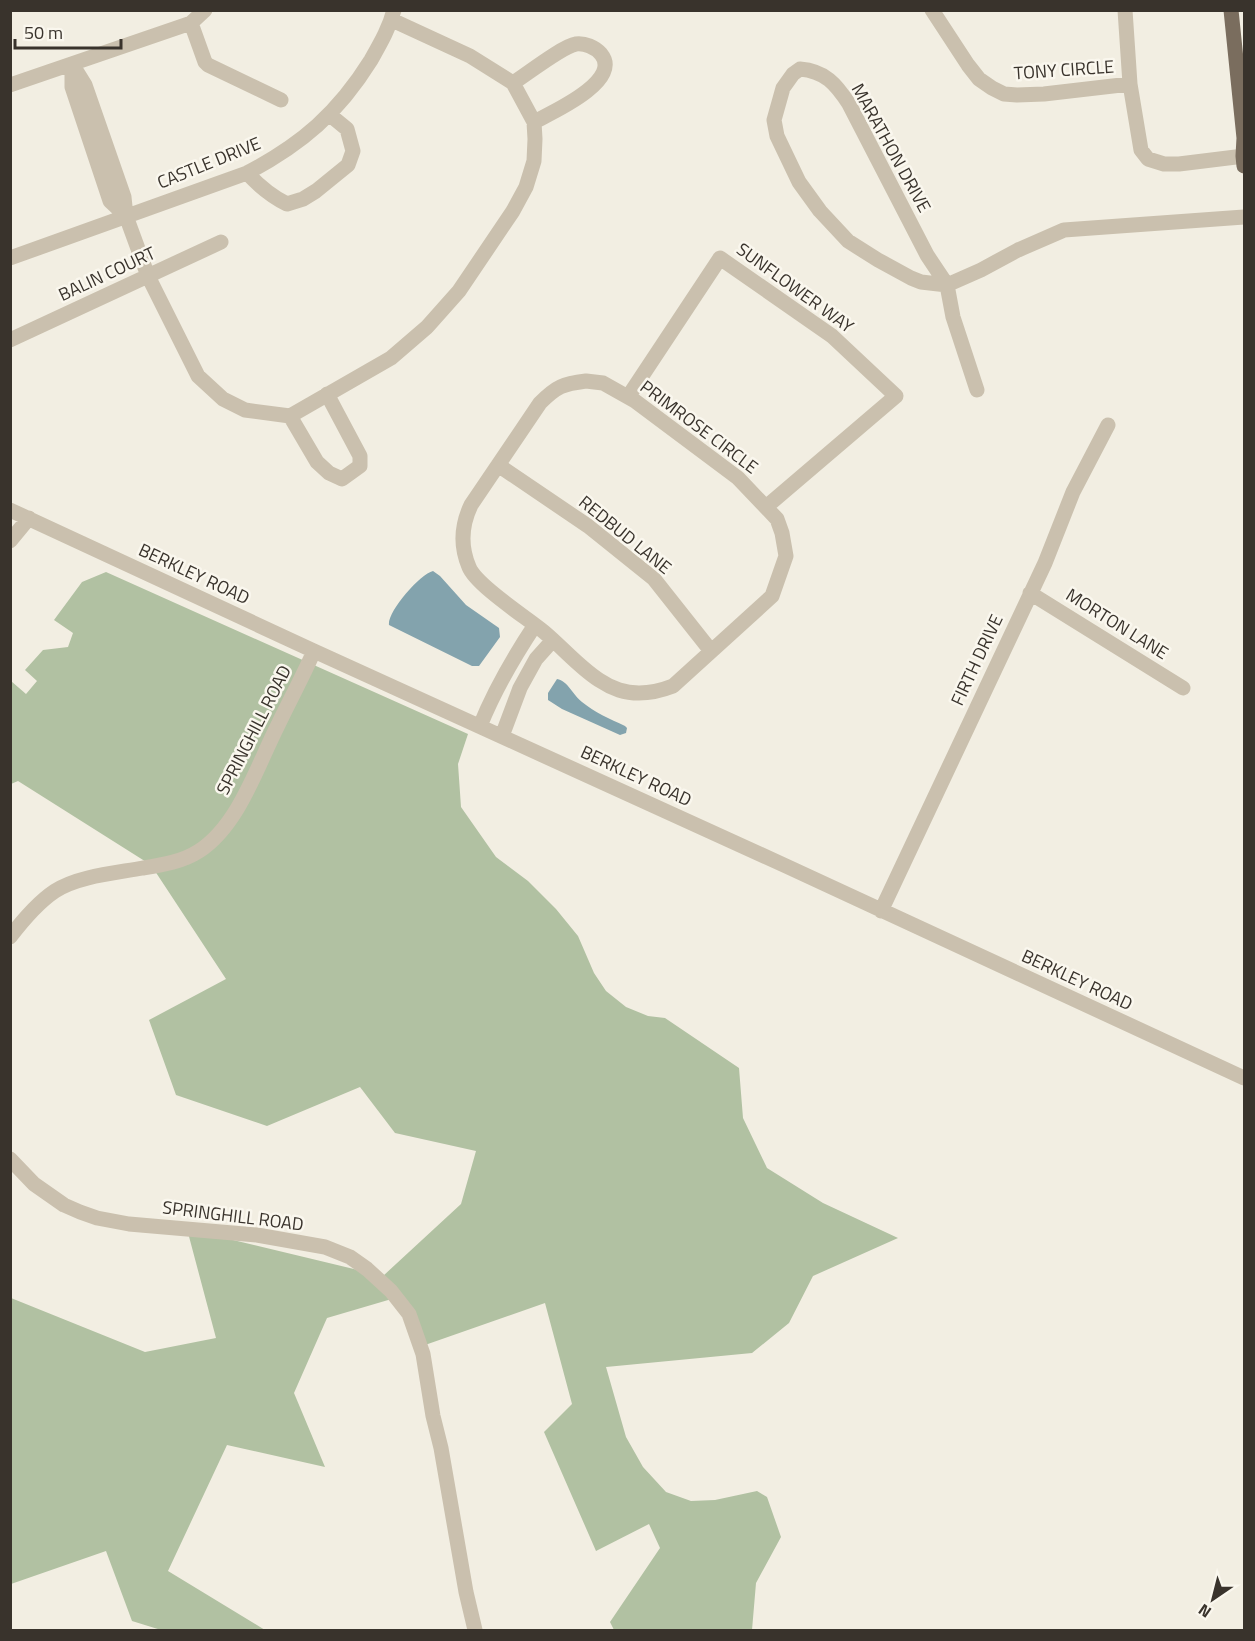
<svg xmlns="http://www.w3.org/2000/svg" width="1255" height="1641" font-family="'Titillium Web',sans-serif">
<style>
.green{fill:#b1c1a2}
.water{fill:#83a3ad}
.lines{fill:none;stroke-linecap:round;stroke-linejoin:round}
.minor{stroke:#cac0ae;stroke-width:15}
.major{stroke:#7a6d5e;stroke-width:15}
.labels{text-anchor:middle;stroke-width:5;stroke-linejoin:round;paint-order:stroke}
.street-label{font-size:18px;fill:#39332c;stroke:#faf7ee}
</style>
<rect width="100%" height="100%" fill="#f2eee2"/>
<!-- green -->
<path class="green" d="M106 572 468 734 458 764 461 807 496 857 528 881 556 909 578 936 594 973 606 991 626 1007 648 1016 665 1018 739 1068 743 1118 767 1168 823 1203 898 1238 813 1276 789 1323 752 1353 606 1367 626 1437 643 1467 666 1492 691 1501 715 1500 757 1491 767 1497 781 1537 756 1583 752 1630H614L610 1622 660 1548 649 1524 596 1551 544 1432 572 1404 545 1303 425 1345 395 1298 327 1318 294 1393 325 1467 227 1445 168 1571 265 1630H161L132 1621 106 1551 11 1584V1298L145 1352 216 1338 187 1229 383 1276 461 1204 476 1151 395 1133 360 1087 267 1126 176 1095 149 1020 226 979 151 865 18 781 11 784V681L26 694 37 681 25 670 43 650 68 647 73 633 54 620 82 582Z"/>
<!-- water -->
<path class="water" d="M433 571 440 576 466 605 499 628 500 637 479 666H472L389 625C387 612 420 574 433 571Z
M557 679C568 681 573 695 582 702 594 712 610 719 625 726L627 728 626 733 620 735 562 709 548 700V693Z"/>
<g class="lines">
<!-- minor -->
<path class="minor" d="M932 10 968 65 979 79 992 88 1004 94 1017 95 1044 94 1130 84
M1125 10 1130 84 1141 150 1148 159 1164 164H1179L1244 156
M191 23 205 62 208 65 281 100
M72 64 85 85 124 197 126 216 148 276 198 376 223 399 245 410 290 416 391 358 427 327 459 291 513 211 526 187 534 161 535 139 534 122 513 83 470 56 392 20
M72 65V87L110 201 126 216
M800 69C825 71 836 84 849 104L927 255 947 285 921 282 911 278 878 260 848 241 820 211 799 182 777 136 774 120 783 88 793 74Z
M513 83C527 74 563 46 576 44 585 43 595 47 601 54 623 81 551 113 534 122
M10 85 191 23 205 10
M247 173C259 186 271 196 287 204L303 199 316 191 348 165 353 151 347 129 330 115
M10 258 247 173C302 144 338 113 371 60 380 44 389 29 394 10
M10 340 221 242
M586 381 603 383 635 401 738 478 777 519 782 533 786 556 772 596 673 686C655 693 638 696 619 690 613 688 605 684 599 680 579 667 563 648 544 632 527 618 476 585 469 567 460 546 462 524 471 505L540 403C557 386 563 384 586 381Z
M977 390 953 317 947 285 981 270 1018 250 1064 230 1244 217
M628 397 720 258 832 336 896 396 766 507
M290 416 317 462 329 473 342 479 360 466V456L327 394
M498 465 588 526 654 579 711 651
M10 510 314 651 786 866 1244 1078
M10 541 29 518
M1030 593 1183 688
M480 726C495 689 513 658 535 625
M502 736 520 688 536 659 553 640
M881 911 1045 563 1073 492 1108 425
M10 937C23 920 37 903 55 891 78 876 116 873 143 868 162 865 182 862 199 851 239 825 257 766 278 725 290 700 303 676 314 651
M10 1159 34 1184 64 1205 80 1212 97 1218 129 1224 257 1235 325 1247 350 1257 367 1269 391 1291 409 1314 423 1354 433 1416 441 1448 466 1592 475 1630"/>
<!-- major -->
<path class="major" d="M1231 10 1244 138 1243 156 1244 166"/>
</g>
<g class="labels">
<!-- street labels -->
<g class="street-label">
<text transform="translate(1064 70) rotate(-4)" y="6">TONY CIRCLE</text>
<text transform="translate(891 148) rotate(61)" y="6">MARATHON DRIVE</text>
<text transform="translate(209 163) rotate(-22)" y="6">CASTLE DRIVE</text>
<text transform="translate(107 274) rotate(-25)" y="6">BALIN COURT</text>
<text transform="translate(795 288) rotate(36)" y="6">SUNFLOWER WAY</text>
<text transform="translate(699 427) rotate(37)" y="6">PRIMROSE CIRCLE</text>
<text transform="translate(625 535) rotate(39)" y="6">REDBUD LANE</text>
<text transform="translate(194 574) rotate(25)" y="6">BERKLEY ROAD</text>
<text transform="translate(1117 624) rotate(32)" y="6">MORTON LANE</text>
<text transform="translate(977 660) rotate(-65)" y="6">FIRTH DRIVE</text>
<text transform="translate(254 730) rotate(-63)" y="6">SPRINGHILL ROAD</text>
<text transform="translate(636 776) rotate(25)" y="6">BERKLEY ROAD</text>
<text transform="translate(1077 980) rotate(25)" y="6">BERKLEY ROAD</text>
<text transform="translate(233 1216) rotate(7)" y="6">SPRINGHILL ROAD</text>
</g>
</g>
<!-- border -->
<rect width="1255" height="1641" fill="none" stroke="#39332c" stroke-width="24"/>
<!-- north arrow -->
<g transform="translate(1213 1599) rotate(215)" stroke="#faf7ee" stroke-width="4.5" paint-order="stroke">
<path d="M0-4.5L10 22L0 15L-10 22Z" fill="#39332c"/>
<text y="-9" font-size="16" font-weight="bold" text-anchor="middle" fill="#39332c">N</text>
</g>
<!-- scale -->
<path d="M15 39v9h106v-9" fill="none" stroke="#39332c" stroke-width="3"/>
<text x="24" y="39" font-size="18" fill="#39332c" stroke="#faf7ee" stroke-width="4.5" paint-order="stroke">50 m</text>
</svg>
